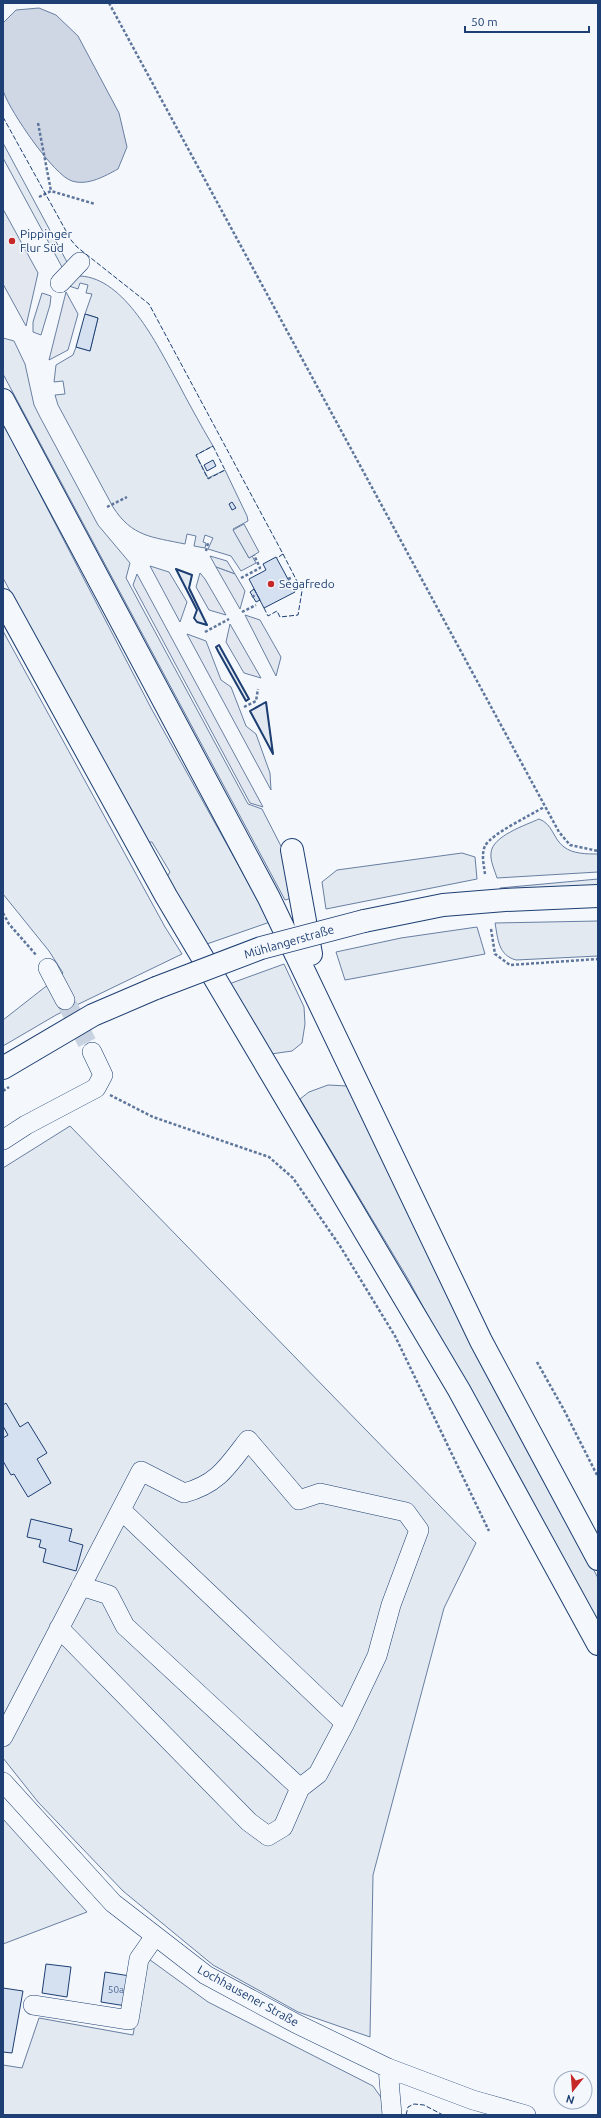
<svg xmlns="http://www.w3.org/2000/svg" width="601" height="2118" font-family="Ubuntu,sans-serif">
<style>
.green{fill:#e3e9f0;stroke:#687fa3}
.parking{fill:#e3e8f0;stroke:#687fa3}
.water{fill:#cfd7e4;stroke:#687fa3}
.building{fill:#d5e0f0;stroke:#1d3f73}
.lines{fill:none;stroke-linecap:round;stroke-linejoin:round}
.minor-tunnel{stroke:#c9d2e0;stroke-width:19;stroke-dasharray:19 10;stroke-linecap:butt}
.minor-casing{stroke:#1d3f73;stroke-width:20}
.major-casing{stroke:#1d3f73;stroke-width:24}
.highway-casing{stroke:#1d3f73;stroke-width:24}
.path{stroke:#5e769c;stroke-width:2.5;stroke-dasharray:3 2;stroke-linecap:butt}
.minor{stroke:#f4f7fb;stroke-width:19}
.major{stroke:#f4f7fb;stroke-width:22}
.highway{stroke:#f4f7fb;stroke-width:22}
.major-bridge-casing{stroke:#1d3f73;stroke-width:24;stroke-linecap:butt}
.major-bridge{stroke:#f4f7fb;stroke-width:22}
.fence{stroke:#1d3f73;stroke-width:1;stroke-dasharray:5 2;stroke-linecap:butt}
.wall{stroke:#1d3f73;stroke-width:2}
.poi-dot{fill:#c62828;stroke:#f4f7fb;stroke-width:1.5}
.labels{text-anchor:middle;stroke-width:3;stroke-linejoin:round;paint-order:stroke}
.number-label{font-size:10px;fill:#4b6792}
.poi-label{font-size:12px;fill:#1d3f73;stroke:#f4f7fb;text-anchor:start}
.street-label{font-size:12px;fill:#1d3f73;stroke:#f4f7fb}
</style>
<rect width="100%" height="100%" fill="#f4f7fb"/>
<!-- green -->
<path class="green" d="M3 143 67 262 65 268 62 267 3 158Z
M80 276C125 278 157 345 176 379 188 402 200 424 213 446L196 455 208 478 225 470 247 516 248 521 233 529 249 558 252 556 256 563 241 571 231 556 208 549 213 538 205 535 203 542 206 543 205 548 194 546 196 536 187 534 185 544C152 537 132 537 113 507L58 405 55 395 65 394 63 381 54 382 56 365 73 355 76 347 90 351 98 318 85 314 92 294 86 293 88 285 80 283 78 289 69 286Z
M42 293 51 296 50 305 41 335 33 332V322Z
M3 338 14 341 25 364 34 405 40 417 98 525 130 563 126 578 248 804 262 809 284 852 292 898 285 900 3 374Z
M3 423 151 708 270 922 204 945 166 878 170 872 152 842H146L3 578Z
M210 556 227 561 235 574 216 567Z
M176 569 192 575 189 588 207 625 197 622 194 618 197 610Z
M3 631 165 927 182 954 56 1015 3 1046V1020L63 973 49 951 3 894Z
M219 645 249 699 246 701 218 651 216 647Z
M266 702 273 754 250 711Z
M539 819C553 824 553 839 564 847 573 854 587 854 598 854V872L497 878C495 871 490 861 491 853 492 836 526 825 539 819Z
M462 853 475 857 477 879 326 909 322 882 337 870Z
M598 879V887L501 890 500 888Z
M598 921V956L516 960C498 955 498 939 495 923Z
M477 927 485 954 345 980 336 952 401 938Z
M284 964 304 1007 305 1024 302 1043 292 1051 271 1054 229 984Z
M328 1085 347 1086 537 1465 598 1578V1628L408 1279 300 1099 309 1092Z
M70 1126 476 1543 444 1608 373 1875 370 2037 298 2012 213 1965 123 1891 38 1802 3 1758V1168Z
M3 1819 87 1912 3 1944Z
M146 1957 208 2002 373 2086 385 2103 386 2115H3V2065L22 2068 39 2018 133 2035Z"/>
<!-- parking -->
<path class="parking" d="M3 209 38 273 26 326 3 284Z
M66 292 78 314 68 350 49 360Z
M244 524 259 552 249 558 233 530Z
M150 566 169 572 187 602 180 622Z
M216 567 235 574 245 591 240 609Z
M200 573 205 579 226 615 209 610 196 587Z
M137 574 263 807 250 803 133 585Z
M245 615 260 620 281 657 276 676Z
M230 624 261 678 244 673 226 642Z
M187 634 206 641 221 680 231 687 246 726 256 734 270 773 271 790Z"/>
<!-- water -->
<path class="water" d="M39 8 56 15 78 36 119 113 127 147 118 169C105 176 88 186 72 181 54 176 10 111 4 93 0 84 3 37 3 23L16 10Z"/>
<!-- building -->
<path class="building" d="M85 314 98 318 90 351 76 347Z
M213 460 216 466 207 471 204 465Z
M232 502 236 508 232 510 229 504Z
M276 557 295 592 264 608 249 579 266 570 263 564Z
M254 589 260 600 256 602 250 592Z
M6 1403 20 1427 28 1422 47 1453 37 1459 51 1483 28 1497 14 1474 11 1475 3 1461V1438L8 1435 3 1426V1405Z
M31 1519 72 1529 69 1541 83 1545 76 1571 43 1562 46 1549 39 1547 41 1540 27 1537Z
M46 1964 71 1967 67 1997 42 1993Z
M105 1972 130 1976 126 2006 101 2002Z
M3 1988 23 1991 12 2053 3 2052Z"/>
<g class="lines">
<!-- minor-tunnel -->
<path class="minor-tunnel" d="M65 1000 92 1052"/>
<!-- minor casing -->
<g class="minor-casing">
<path id="minor" d="M60 283 80 262
M48 968 65 1000
M3 1140 26 1125 96 1088 103 1075 92 1052
M121 1510 345 1723 318 1774 300 1788
M59 1628 249 1822 268 1836 283 1827 300 1788 125 1626 109 1595 81 1586
M3 1737 141 1471 184 1493C218 1484 228 1466 248 1440L299 1500 320 1493 406 1512 419 1530 391 1605 377 1656 345 1723
M3 1782 113 1903 206 1975 295 2023 388 2068 473 2100 526 2115
M33 2005 129 2020 139 1959 155 1936
M388 2068 392 2115"/>
</g>
<!-- major casing -->
<g class="major-casing">
<path id="major" d="M364 921 443 905 505 900 598 896
M3 1068 93 1015 156 988"/>
</g>
<!-- highway casing -->
<g class="highway-casing">
<path id="highway" d="M3 400 269 898 481 1341 598 1559
M3 600 166 896 459 1390 598 1644
M292 850 311 954"/>
</g>
<!-- path -->
<path class="path" d="M109 3 559 832 570 845 598 851
M38 123 51 191
M39 197 51 191 95 204
M107 507 127 497
M206 551 208 543
M241 578 260 568 254 555
M288 579 291 578
M252 597 257 594
M242 612 256 605
M205 632 229 619
M244 707 256 701 258 689
M485 874C484 866 481 854 485 846 491 834 531 815 544 807
M3 913 9 924 37 956
M491 929 495 954 510 965 598 959
M3 1091 9 1087
M110 1095 153 1117 269 1157 293 1178 340 1246 395 1336 489 1531
M537 1362 564 1410 598 1477"/>
<!-- minor -->
<use href="#minor" class="minor"/>
<!-- major -->
<use href="#major" class="major"/>
<!-- highway -->
<use href="#highway" class="highway"/>
<!-- major-bridge casing -->
<g class="major-bridge-casing">
<path id="major-bridge" d="M156 988 261 948 364 921"/>
</g>
<!-- major-bridge -->
<use href="#major-bridge" class="major-bridge"/>
<!-- fence -->
<path class="fence" d="M3 117 71 240 77 247 149 304 283 554 277 558
M213 446 225 470 208 479 196 455Z
M264 608 268 616 277 611 280 617 298 615 302 591 283 554
M406 2115 408 2107 414 2104 424 2105 443 2115"/>
<!-- wall -->
<path class="wall" d="M176 569 192 575 189 588 207 625 197 622 194 618 197 610Z
M219 645 249 699 246 701 218 651 216 647Z
M266 702 273 754 250 711Z"/>
</g>
<!-- markers -->
<g class="poi-dot">
<circle cx="12" cy="241" r="4"/>
<circle cx="271" cy="584" r="4"/>
</g>
<g class="labels">
<!-- number labels -->
<g class="number-label">
<text x="116" y="1993">50a</text>
</g>
<!-- poi labels -->
<g class="poi-label">
<text x="20" y="238">Pippinger<tspan x="20" dy="14">Flur Süd</tspan></text>
<text x="279" y="588">Segafredo</text>
</g>
<!-- street labels -->
<g class="street-label">
<text transform="translate(289 942) rotate(-16)" y="4">Mühlangerstraße</text>
<text transform="translate(248 1996) rotate(29)" y="4">Lochhausener Straße</text>
</g>
</g>
<!-- border -->
<rect width="601" height="2118" fill="none" stroke="#1d3f73" stroke-width="8"/>
<!-- north arrow -->
<g transform="translate(573 2090) rotate(197)"><circle r="19" fill="#f4f7fb" stroke="#9eadc5"/>
<path d="M0-3L7 15L0 10L-7 15Z" fill="#c62828"/>
<text y="-6" font-size="11" font-weight="bold" text-anchor="middle" fill="#1d3f73">N</text>
</g>
<!-- scale -->
<path d="M465 26v6h124v-6" fill="none" stroke="#1d3f73" stroke-width="2"/>
<text x="471" y="26" font-size="12" fill="#1d3f73" stroke="#f4f7fb" stroke-width="3" paint-order="stroke">50 m</text>
</svg>
